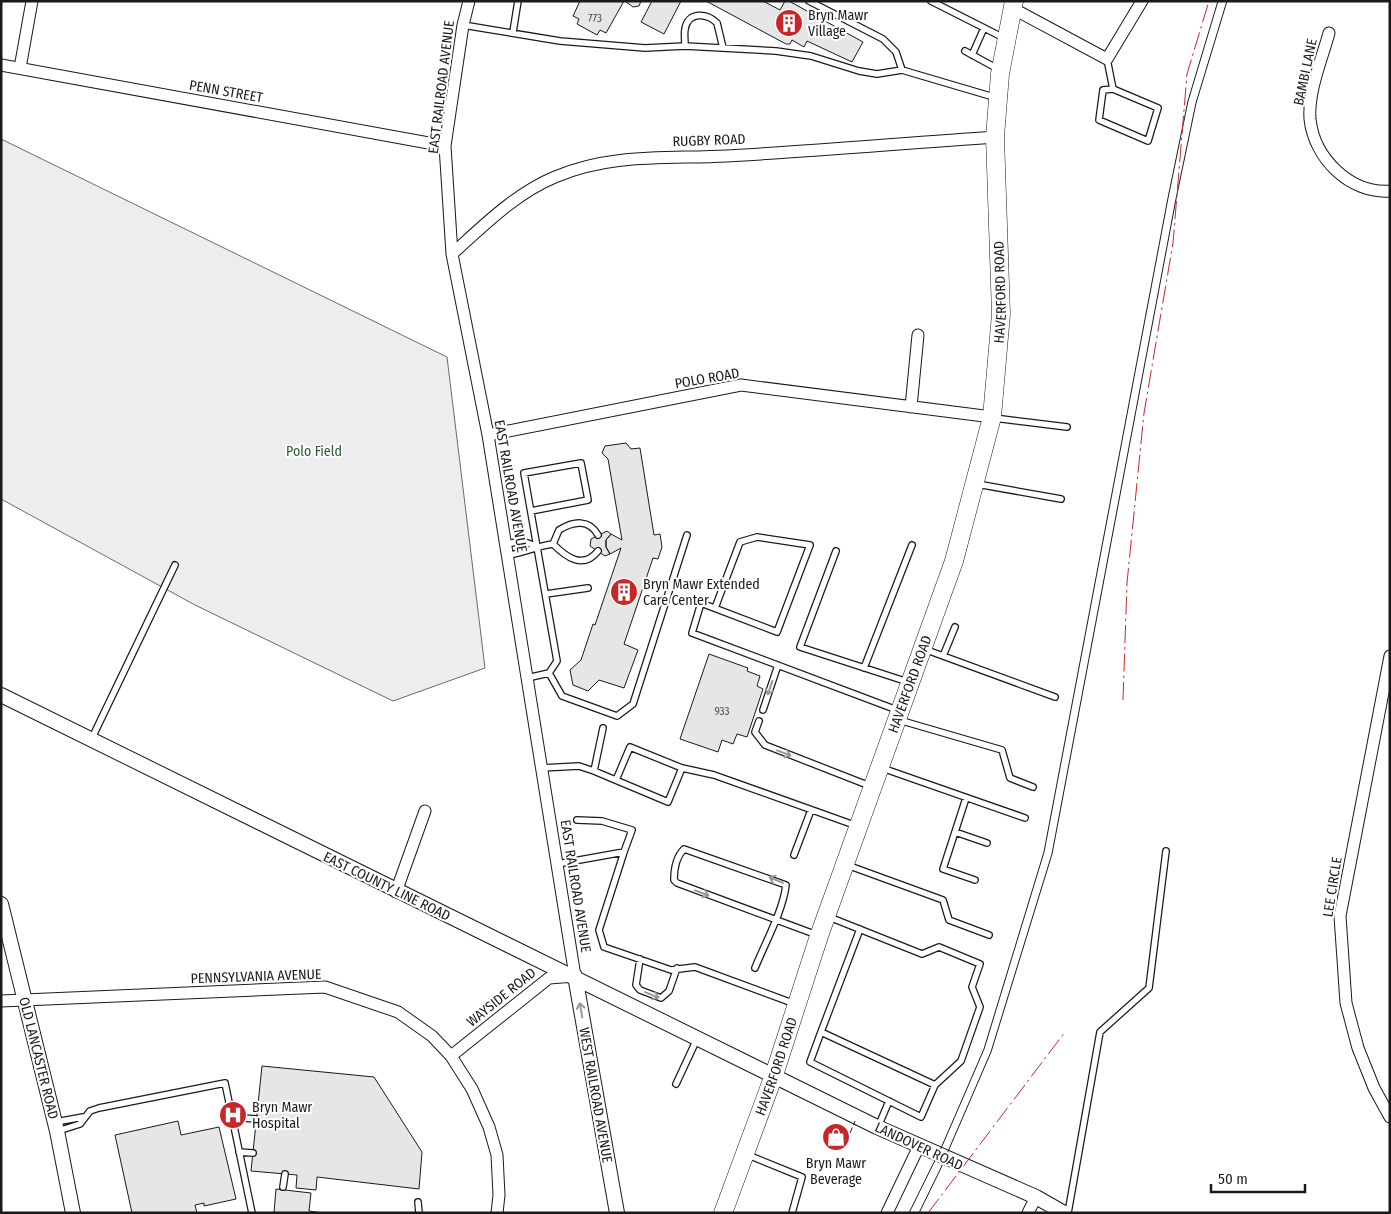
<svg xmlns="http://www.w3.org/2000/svg" width="1391" height="1214" font-family="'Fira Sans Condensed',sans-serif">
<style>
.built{fill:#ededed;stroke:#6a6a6a}
.building{fill:#e6e6e6;stroke:#1a1a1a}
.lines{fill:none;stroke-linecap:round;stroke-linejoin:round}
.service-casing{stroke:#1a1a1a;stroke-width:8}
.minor-casing{stroke:#1a1a1a;stroke-width:13}
.tertiary-casing{stroke:#1a1a1a;stroke-width:16}
.primary-casing{stroke:#1a1a1a;stroke-width:19}
.service{stroke:#fff;stroke-width:5.5}
.minor{stroke:#fff;stroke-width:11}
.tertiary{stroke:#fff;stroke-width:14}
.primary{stroke:#fff;stroke-width:18}
.tram{stroke:#1a1a1a;stroke-width:1}
.fence{stroke:#1a1a1a;stroke-width:1;stroke-dasharray:6 2.5;stroke-linecap:butt}
.power{stroke:#c62828;stroke-width:1;stroke-dasharray:18 4 2.5 4;stroke-linecap:butt}
.oneway{stroke:#989898}
.labels{text-anchor:middle;stroke-width:4;stroke-linejoin:round;paint-order:stroke}
.number-label{font-size:11px;fill:#4d4d4d}
.poi-label{font-size:14px;fill:#1a1a1a;stroke:#fff;text-anchor:start}
.street-label{font-size:14px;fill:#1a1a1a;stroke:#fff}
.park-label{font-size:14px;fill:#2b5a34;stroke:#fff}
</style>
<rect width="100%" height="100%" fill="#fff"/>
<!-- built -->
<path class="built" d="M1 139 447 357 485 668 393 701 195 605 1 499Z"/>
<!-- building -->
<path class="building" d="M580 1H624L606 33 600 30 597 35 577 24 579 19 573 16Z
M625 1H641L639 6 633 7Z
M652 1H681L664 34 641 22Z
M706 1H763L780 10 785 1H789L863 42 852 62 807 41 804 47 792 40 790 44H786Z
M626 443 631 449 640 448 654 535 660 534 662 547 658 559 653 558 624 644 638 650 624 688 599 680 588 691 573 685 570 670 581 660 593 624 595 625 621 548 610 554 606 547V540L611 534 622 540 608 459 602 453 605 446Z
M607 531 611 534 606 540V547L610 554 605 556 590 546 591 539Z
M709 654 748 668 747 671 760 676 757 686 763 689 747 737 737 734 733 744 722 740 718 752 680 739Z
M262 1066 374 1077 422 1152 419 1189 317 1177 316 1190 296 1188 297 1175 251 1171Z
M178 1121 181 1135 219 1127 236 1199 204 1206V1203L195 1205 197 1213H132L115 1135Z
M276 1189 311 1193 309 1211 323 1213H274Z"/>
<g class="lines">
<!-- service casing -->
<g class="service-casing">
<path id="service" d="M809 1 883 39 896 52 902 70
M931 1 1004 38
M463 25 560 41 645 48 685 46 776 51 811 56 859 71 877 74 902 70 997 98
M513 32 518 1
M685 46C685 41 684 34 685 29 688 11 707 13 717 23L723 48
M965 51 998 69
M972 55 984 28
M1107 59 1113 89 1158 108 1148 141 1099 120 1103 90 1113 89
M994 418 1067 427
M977 484 1061 499
M506 544 522 541 536 546
M553 544 559 530C574 521 589 519 598 535
M836 551 800 647 908 682
M508 555C525 553 536 546 553 544 566 557 583 570 598 551
M546 594 588 588
M715 608 740 542 757 537 810 545 777 632 701 603 692 633 897 710
M924 649 1055 697
M943 656 955 627
M864 668 912 545
M549 673 562 696 617 716 633 704 687 535
M527 678 549 673 557 661 524 473 581 463 588 500 531 511
M763 710 778 665
M899 720 1002 750 1010 778 1033 787
M759 721 755 732 765 745 870 786
M92 738 175 565
M541 768 579 766 594 771 603 728
M682 768 714 775 857 826
M882 768 1025 818
M594 771 668 802 682 768 630 747 616 780
M966 798 943 869 975 880
M577 820 602 821 632 830 624 852
M955 832 987 843
M794 855 811 810
M557 864 624 852 599 930 604 947 671 970 695 967 795 1004
M847 865 943 900 949 920 989 935
M829 917 922 954 939 947 980 964 972 987 980 1007 961 1061 935 1085 821 1032 860 929
M640 959 636 985 640 990 661 998 669 991 677 968
M755 968C765 943 783 911 786 885L684 849C676 857 674 868 674 880L677 883 817 935
M821 1032 810 1062 921 1117 935 1085
M676 1084 697 1039
M232 1117 256 1119
M56 1122 83 1117
M878 1127 889 1101
M58 1131 80 1124 90 1111 99 1108 225 1083 252 1213
M239 1152 253 1153
M748 1155 802 1177 792 1213
M283 1187 285 1174
M418 1202 419 1213
M1068 1213 1100 1032 1149 988 1166 851"/>
</g>
<!-- minor casing -->
<g class="minor-casing">
<path id="minor" d="M1012 8 1107 59 1142 1
M1329 33C1322 59 1308 91 1310 119 1314 158 1350 194 1390 191
M1 65 445 146
M20 68 32 1
M452 254C483 226 516 193 555 177 611 153 668 159 727 156 816 151 906 143 995 137
M911 407 918 335
M488 435 741 385 992 417
M1390 656 1340 916 1346 1003 1358 1048 1374 1088 1390 1117
M396 892 425 811
M1 1001 325 987 398 1012 432 1036 451 1056 472 1089 489 1127 497 1155 499 1195 497 1213
M451 1056 549 978 575 976 488 435 452 254 445 146 463 25 469 1
M887 1213 919 1146
M1028 1213 1036 1197"/>
</g>
<!-- tertiary casing -->
<g class="tertiary-casing">
<path id="tertiary" d="M1 695 877 1127 1036 1197 1064 1213
M1 904 57 1131 73 1213
M575 976 617 1213"/>
</g>
<!-- primary casing -->
<g class="primary-casing">
<g id="primary">
<path id="s1" d="M723 1213 774 1075 819 936 954 561 992 417 1001 314 995 137 1000 74 1014 1"/>
</g>
</g>
<!-- service -->
<use href="#service" class="service"/>
<!-- minor -->
<use href="#minor" class="minor"/>
<!-- tertiary -->
<use href="#tertiary" class="tertiary"/>
<!-- primary -->
<use href="#primary" class="primary"/>
<!-- tram -->
<path class="tram" d="M909 1213 942 1146 984 1049 1044 852 1168 198 1188 101 1218 1
M919 1213 940 1170 991 1052 1052 854 1176 199 1196 103 1227 1"/>
<!-- fence -->
<path class="fence" d="M850 1133 855 1121"/>
<!-- power -->
<path class="power" d="M1123 700 1127 583 1144 413 1173 243 1187 74 1209 1
M928 1213 1065 1032"/>
</g>
<!-- one-way arrows -->
<defs><path id="oneway-shaft" d="M-6 0H5M1.5-3L5.5 0L1.5 3" fill="none" stroke-width="1.6" stroke-linecap="round" stroke-linejoin="round" transform="scale(1.25)"/></defs>
<g class="oneway">
<use href="#oneway-shaft" transform="translate(770 688) rotate(109)"/>
<use href="#oneway-shaft" transform="translate(784 753) rotate(21)"/>
<use href="#oneway-shaft" transform="translate(776 880) rotate(-157)"/>
<use href="#oneway-shaft" transform="translate(702 893) rotate(21)"/>
<use href="#oneway-shaft" transform="translate(652 995) rotate(22)"/>
<use href="#oneway-shaft" transform="translate(581 1010) rotate(-100)"/>
</g>
<!-- icons -->
<defs>
<g id="building-disc" transform="scale(1.4375)"><circle r="9.5" fill="#c62828" stroke="#fff"/><path d="M-4-6H4V6H1V3H-1V6H-4ZM-2.5-4.3h1.7v1.8h-1.7ZM.8-4.3h1.7v1.8H.8ZM-2.5-1h1.7V.8h-1.7ZM.8-1h1.7V.8H.8Z" fill="#fff"/></g>
<g id="hospital-disc" transform="scale(1.4375)"><circle r="9.5" fill="#c62828" stroke="#fff"/><path d="M-5-5h3v3.5h4V-5h3V5h-3V1.5h-4V5h-3Z" fill="#fff"/></g>
<g id="shop-disc" transform="scale(1.4375)"><circle r="9.5" fill="#c62828" stroke="#fff"/><path d="M-5-2.5h2.3a2.7 3.5 0 0 1 5.4 0H5L5.5 6h-11ZM-1.5-2.5h3a1.5 2.3 0 0 0-3 0Z" fill="#fff"/></g>
</defs>
<g fill-rule="evenodd">
<use href="#building-disc" x="789" y="23"/>
<use href="#building-disc" x="624" y="592"/>
<use href="#hospital-disc" x="233" y="1115"/>
<use href="#shop-disc" x="836" y="1137"/>
</g>
<g class="labels">
<!-- number labels -->
<g class="number-label">
<text x="595" y="22">773</text>
<text x="722" y="715">933</text>
</g>
<!-- poi labels -->
<g class="poi-label">
<text x="808" y="20">Bryn Mawr<tspan x="808" dy="16">Village</tspan></text>
<text x="643" y="589">Bryn Mawr Extended<tspan x="643" dy="16">Care Center</tspan></text>
<text x="252" y="1112">Bryn Mawr<tspan x="252" dy="16">Hospital</tspan></text>
<text x="836" y="1168" text-anchor="middle">Bryn Mawr<tspan x="836" dy="16">Beverage</tspan></text>
</g>
<!-- street labels -->
<g class="street-label">
<text transform="translate(1305 72) rotate(-78)" y="5">BAMBI LANE</text>
<text transform="translate(441 87) rotate(-83)" y="5">EAST RAILROAD AVENUE</text>
<text transform="translate(226 91) rotate(10)" y="5">PENN STREET</text>
<text transform="translate(709 140) rotate(-2)" y="5">RUGBY ROAD</text>
<text dy="5" stroke="none"><textPath href="#s1" startOffset="966">HAVERFORD ROAD</textPath></text>
<text transform="translate(707 378) rotate(-10)" y="5">POLO ROAD</text>
<text transform="translate(511 486) rotate(80)" y="5">EAST RAILROAD AVENUE</text>
<text dy="5" stroke="none"><textPath href="#s1" startOffset="561">HAVERFORD ROAD</textPath></text>
<text transform="translate(387 886) rotate(26)" y="5">EAST COUNTY LINE ROAD</text>
<text transform="translate(576 886) rotate(81)" y="5">EAST RAILROAD AVENUE</text>
<text transform="translate(1332 887) rotate(-81)" y="5">LEE CIRCLE</text>
<text transform="translate(256 976) rotate(-2)" y="5">PENNSYLVANIA AVENUE</text>
<text transform="translate(501 997) rotate(-39)" y="5">WAYSIDE ROAD</text>
<text transform="translate(39 1058) rotate(76)" y="5">OLD LANCASTER ROAD</text>
<text dy="5" stroke="none"><textPath href="#s1" startOffset="156">HAVERFORD ROAD</textPath></text>
<text transform="translate(596 1095) rotate(80)" y="5">WEST RAILROAD AVENUE</text>
<text transform="translate(919 1146) rotate(25)" y="5">LANDOVER ROAD</text>
</g>
<!-- park labels -->
<g class="park-label">
<text x="314" y="456">Polo Field</text>
</g>
</g>
<!-- border -->
<rect width="1391" height="1214" fill="none" stroke="#1a1a1a" stroke-width="5"/>
<!-- scale -->
<path d="M1211 1184v8h94v-8" fill="none" stroke="#1a1a1a" stroke-width="2.5"/>
<text x="1218" y="1184" font-size="15" fill="#1a1a1a" stroke="#ffffff" stroke-width="4" paint-order="stroke">50 m</text>
</svg>
